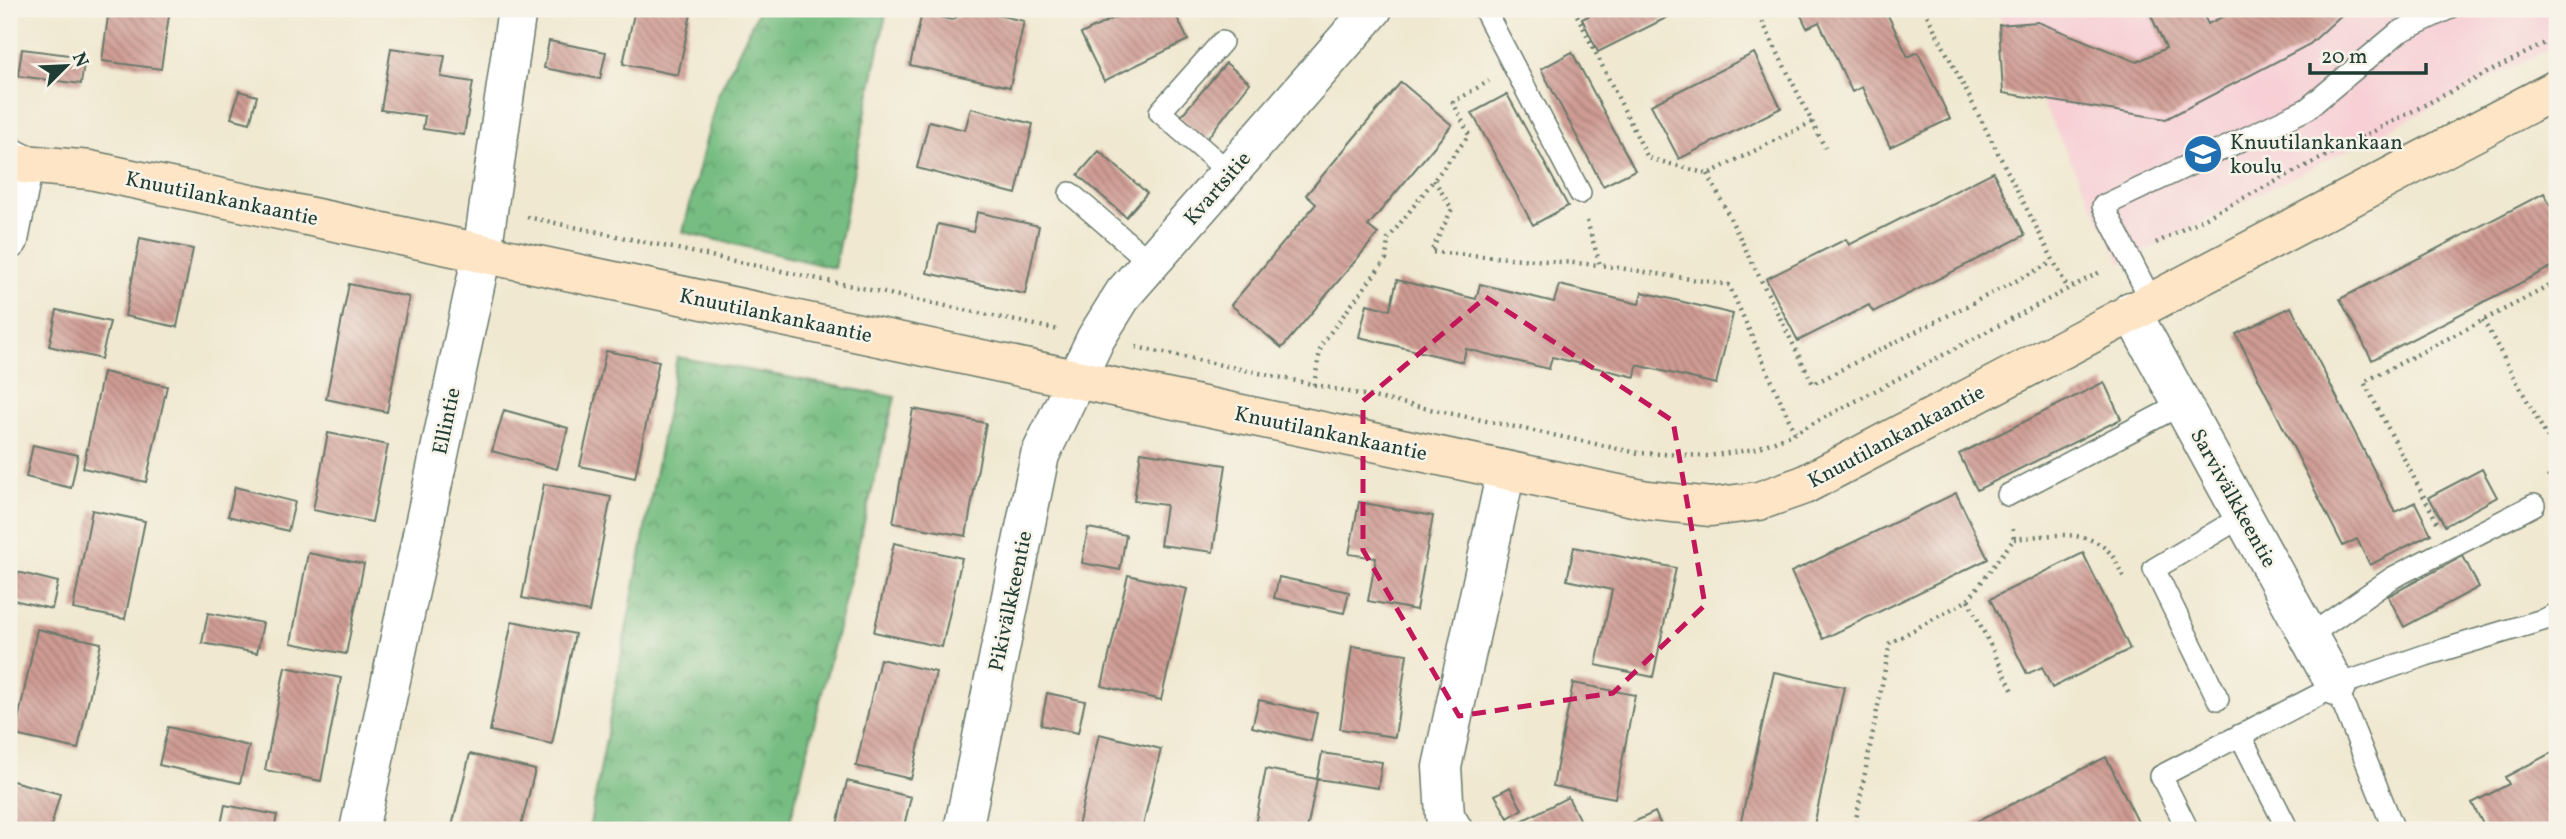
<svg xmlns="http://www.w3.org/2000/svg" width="2566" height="839" font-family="Vollkorn,serif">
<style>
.built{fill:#f7cfd5}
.forest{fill:url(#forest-crowns);stroke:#4b7d5b;stroke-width:2}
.building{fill:url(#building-back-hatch)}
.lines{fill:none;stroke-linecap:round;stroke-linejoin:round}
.lane-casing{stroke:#68796b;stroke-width:24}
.street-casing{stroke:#68796b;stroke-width:41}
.secondary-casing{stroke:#68796b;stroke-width:41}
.path{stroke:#68796b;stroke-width:4.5;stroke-dasharray:2 5;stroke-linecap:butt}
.lane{stroke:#fff;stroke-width:21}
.street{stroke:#fff;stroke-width:38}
.secondary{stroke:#fde5c5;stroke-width:38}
.marked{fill:none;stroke:#c2185b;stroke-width:5;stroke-dasharray:14 9;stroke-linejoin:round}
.labels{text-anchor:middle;stroke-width:5;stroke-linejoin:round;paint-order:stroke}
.poi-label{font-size:21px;fill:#1f3d34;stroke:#f7f3e8;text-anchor:start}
.street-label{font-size:21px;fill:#1f3d34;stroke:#f7f3e8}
</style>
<defs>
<pattern id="forest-crowns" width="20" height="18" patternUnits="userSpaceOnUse" patternTransform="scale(1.75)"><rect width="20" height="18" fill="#77bd82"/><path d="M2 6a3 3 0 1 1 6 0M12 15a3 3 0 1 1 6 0" fill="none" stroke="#619b6b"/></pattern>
<pattern id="building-back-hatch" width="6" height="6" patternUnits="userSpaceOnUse" patternTransform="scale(1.75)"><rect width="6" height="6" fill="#cf9b93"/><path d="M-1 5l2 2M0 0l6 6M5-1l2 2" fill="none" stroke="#a78079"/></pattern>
</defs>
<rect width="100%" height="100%" fill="#f7f3e8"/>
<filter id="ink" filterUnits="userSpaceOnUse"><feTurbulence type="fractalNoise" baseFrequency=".0143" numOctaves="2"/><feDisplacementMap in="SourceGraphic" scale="14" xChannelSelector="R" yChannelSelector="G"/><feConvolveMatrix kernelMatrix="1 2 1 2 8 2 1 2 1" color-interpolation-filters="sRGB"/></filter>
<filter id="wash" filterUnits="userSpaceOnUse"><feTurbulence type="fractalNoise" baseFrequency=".00686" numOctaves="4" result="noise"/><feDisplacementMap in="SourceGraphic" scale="28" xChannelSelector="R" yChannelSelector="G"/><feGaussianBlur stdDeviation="1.57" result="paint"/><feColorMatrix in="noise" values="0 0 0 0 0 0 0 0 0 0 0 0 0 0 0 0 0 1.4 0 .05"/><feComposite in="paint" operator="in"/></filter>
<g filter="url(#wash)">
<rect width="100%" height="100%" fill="#f0e8d0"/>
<!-- built -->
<path class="built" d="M1996 9H2557V45L2121 263Z"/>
<!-- forest -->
<path class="forest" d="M759 9H887L834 268 683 232 717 97Z
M677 357 895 397 788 830H589Z"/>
<g id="blocks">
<!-- building -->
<path class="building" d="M109 9H170L161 69 102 61Z
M635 9H692L678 75 623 64Z
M969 9 1024 21 1010 87 910 65 922 13 952 20Z
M1125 9H1173L1188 40 1104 81 1081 34 1126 12Z
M1602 9H1684L1598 52 1582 19Z
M1798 9H1885L1908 57 1918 52 1950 119 1890 147 1862 87 1852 92 1819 22 1807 28Z
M2148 9H2200L2208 24 2238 9H2348L2310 44 2166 119 2003 93 1999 25 2038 22 2137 62 2166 48Z
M549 41 606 52 600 79 544 68Z
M391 48 445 56 441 77 473 82 464 135 423 129 425 116 381 110Z
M22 49 85 57 81 84 18 76Z
M1572 52 1635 170 1603 186 1541 69Z
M1754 53 1781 108 1679 159 1651 105Z
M1226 63 1250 83 1205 141 1179 118Z
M1401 82 1452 125 1368 226 1378 234 1282 348 1231 305 1316 204 1306 195Z
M239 91 257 96 250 123 231 118Z
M1507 94 1568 206 1533 225 1472 113Z
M971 108 1033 124 1016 194 917 168 929 121 965 130Z
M1099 151 1147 193 1126 217 1078 175Z
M1993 172 2025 235 1873 312 1869 305 1798 341 1766 279 1846 239 1849 245Z
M2544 193 2557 219V264L2372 360 2340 299Z
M977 212 1039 226 1025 294 927 273 938 224 973 232Z
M140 238 193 249 177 327 125 316Z
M1397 280 1476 299 1480 284 1554 302 1559 285 1639 304 1642 292 1733 314 1716 384 1637 365 1635 377 1552 357 1549 369 1466 349 1463 362 1359 337 1367 304 1390 310Z
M349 284 409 297 387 412 326 399Z
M2291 307 2395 512 2415 502 2431 534 2370 565 2357 539 2343 546 2236 334Z
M57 310 110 322 101 359 49 346Z
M606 351 659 361 635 478 580 466Z
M103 372 167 386 146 482 83 468Z
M2104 382 2121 419 1977 490 1959 454Z
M913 409 986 423 966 536 893 523Z
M504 410 568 428 557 469 492 451Z
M328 433 388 445 372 522 313 510Z
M33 445 78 455 71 488 26 477Z
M1141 452 1226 465 1213 552 1160 545 1166 505 1134 501Z
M2482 469 2497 497 2445 526 2429 497Z
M544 484 611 497 589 612 522 598Z
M235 487 295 502 288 531 228 516Z
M1956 493 1988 559 1823 639 1791 572Z
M1359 502 1433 516 1416 610 1368 601 1376 558 1349 554Z
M92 510 145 521 125 619 73 609Z
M1088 528 1126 535 1120 570 1082 563Z
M894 543 962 558 942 647 874 632Z
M1574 547 1676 568 1653 677 1596 665 1612 590 1567 580Z
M308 553 364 564 346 654 291 643Z
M2083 553 2130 649 2052 688 2042 667 2027 674 1990 599Z
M2463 556 2479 587 2404 627 2388 596Z
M9 570 58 582 52 609 9 599Z
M1128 575 1187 589 1161 700 1102 686Z
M1279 577 1349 592 1344 613 1274 598Z
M208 613 263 623 257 653 202 643Z
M512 621 575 634 552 744 490 731Z
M37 629 101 643 78 749 15 735Z
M1352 646 1407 654 1395 737 1340 729Z
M880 659 936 672 911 779 856 766Z
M285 667 341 678 321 781 265 770Z
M1774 672 1844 687 1813 830H1739Z
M1573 683 1635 695 1615 798 1553 786Z
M1047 693 1085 701 1078 733 1041 725Z
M1259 700 1317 713 1311 741 1252 727Z
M168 727 249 746 240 783 159 765Z
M1099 734 1161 749 1142 830H1094L1078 826Z
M2557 750V827L2550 830H2486L2472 803 2509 784 2505 777Z
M1322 753 1382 762 1378 788 1317 779Z
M470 754 535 770 520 830H451Z
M2106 757 2138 822 2122 830H1960Z
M1266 769 1317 779 1307 830H1254Z
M9 780 60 794 50 830H9Z
M847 781 911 797 903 830H836Z
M1510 787 1522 809 1508 818 1495 795Z
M1568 797 1579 819 1559 830H1514L1512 826Z
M225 805 277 815 274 830H220Z
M1655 812 1663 830H1617Z"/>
</g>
</g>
<g filter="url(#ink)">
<use href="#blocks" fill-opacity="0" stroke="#68796b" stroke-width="2"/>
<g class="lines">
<!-- lane casing -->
<g class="lane-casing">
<path id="lane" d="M1484 9 1580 193
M1222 42 1160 112 1230 173
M1070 193 1151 263
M2151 300 2103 206 2307 109 2399 32 2448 9
M2008 495 2182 404
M2309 636 2392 578 2534 505
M2336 686 2394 830
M2218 699 2154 569 2243 516
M2240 735 2288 830
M2188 830 2161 776 2336 686 2426 655 2546 619 2557 613"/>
</g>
<!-- street casing -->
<g class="street-casing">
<path id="street" d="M9 156 24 164 9 240
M2131 311 2336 686
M359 830 482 253 517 9
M963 830 1040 455 1096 338 1124 293 1373 9
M1453 830 1445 816 1442 767 1506 471"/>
</g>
<!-- secondary casing -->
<g class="secondary-casing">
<path id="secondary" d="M24 164 90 170 1647 500 1711 507 1759 501 1804 485 2557 89"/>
</g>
<!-- path -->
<path class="path" d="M1574 9 1648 158 1708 174 1812 122
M1756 9 1825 148
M1924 9 2068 289
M1708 174 1813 384 2053 262
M1434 180 1452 209 1431 252 1600 265
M527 217 1059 330
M1587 221 1600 265 1729 285 1795 433
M2156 243 2557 37
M2483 320 2557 455
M1136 347 1638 453 1708 456 1755 449 1795 433 2102 271
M1314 385 1321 345 1386 259 1388 239 1469 135 1453 102 1489 81
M2548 478 2557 460
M2437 522 2364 382 2557 282
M2014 539C2043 536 2082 528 2106 549 2114 555 2119 569 2124 577
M1968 600 2014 693
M1854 830 1890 643 1968 600 2014 539 2012 524"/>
<!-- lane -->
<use href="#lane" class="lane"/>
<!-- street -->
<use href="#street" class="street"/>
<!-- secondary -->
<use href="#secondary" class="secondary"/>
</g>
</g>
<!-- marked area -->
<path class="marked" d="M1486 297 1673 421 1705 605 1613 693 1459 716 1363 550V401Z"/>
<!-- icons -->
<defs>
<g id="school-disc" transform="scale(2.0125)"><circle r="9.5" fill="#1f6fb2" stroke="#f7f3e8"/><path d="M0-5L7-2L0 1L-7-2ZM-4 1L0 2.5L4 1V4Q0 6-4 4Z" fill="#fff"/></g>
</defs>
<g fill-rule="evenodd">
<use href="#school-disc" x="2203" y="154"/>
</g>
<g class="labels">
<!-- poi labels -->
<g class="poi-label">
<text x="2230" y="149">Knuutilankankaan<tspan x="2230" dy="24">koulu</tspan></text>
</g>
<!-- street labels -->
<g class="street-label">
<text transform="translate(1217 188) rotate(-49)" y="7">Kvartsitie</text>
<text transform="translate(222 198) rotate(12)" y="7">Knuutilankankaantie</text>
<text transform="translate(776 315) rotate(12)" y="7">Knuutilankankaantie</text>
<text transform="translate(446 421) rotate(-78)" y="7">Ellintie</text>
<text transform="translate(1331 433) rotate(12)" y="7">Knuutilankankaantie</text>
<text transform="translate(1896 436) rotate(-28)" y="7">Knuutilankankaantie</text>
<text transform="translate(2234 498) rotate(61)" y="7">Sarvivälkkeentie</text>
<text transform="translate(1010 601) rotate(-78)" y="7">Pikivälkkeentie</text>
</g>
</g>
<!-- margin -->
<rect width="2566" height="839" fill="none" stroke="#f7f3e8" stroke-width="35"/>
<!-- north arrow -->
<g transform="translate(66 66) rotate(66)" stroke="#f7f3e8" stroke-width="5" paint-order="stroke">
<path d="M0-5L12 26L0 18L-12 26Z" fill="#1f3d34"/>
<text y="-10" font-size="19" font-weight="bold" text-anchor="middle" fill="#1f3d34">N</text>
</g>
<!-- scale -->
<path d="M2310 63v10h116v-10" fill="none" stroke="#1f3d34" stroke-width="3.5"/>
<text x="2321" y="63" font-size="21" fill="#1f3d34" stroke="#f7f3e8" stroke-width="5" paint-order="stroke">20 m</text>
</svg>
